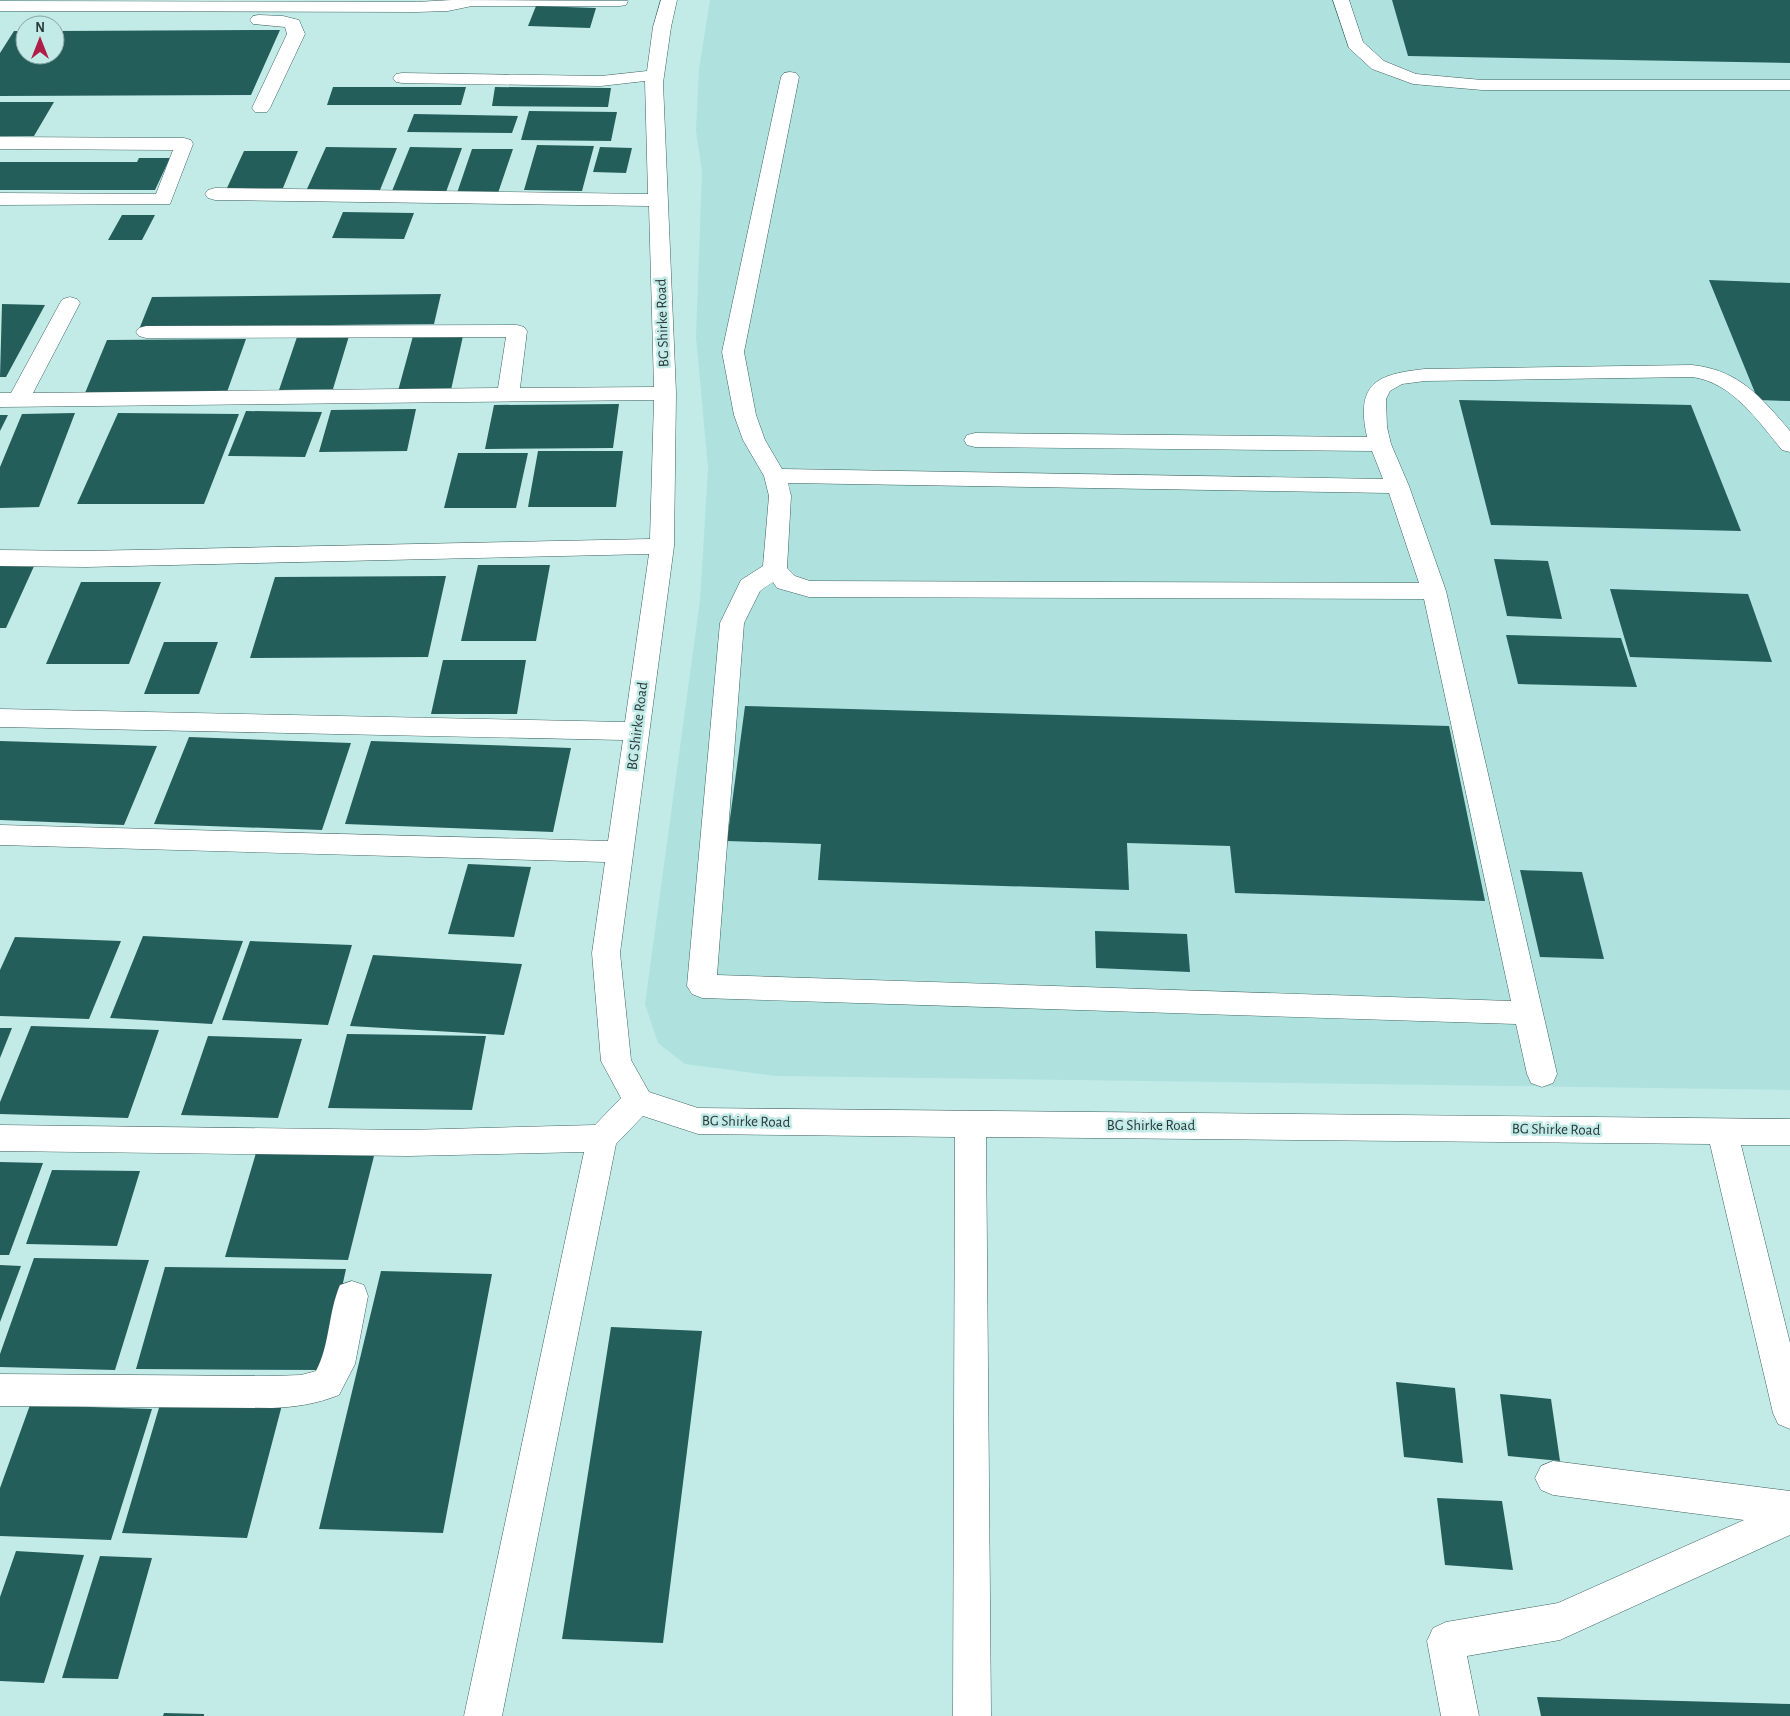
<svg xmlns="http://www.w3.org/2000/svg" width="1790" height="1716" font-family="'Alegreya Sans',sans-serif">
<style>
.built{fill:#afe2de}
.building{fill:#235e5b}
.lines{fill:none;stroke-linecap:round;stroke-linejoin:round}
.minor-casing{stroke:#3d6260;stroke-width:1}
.minor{fill:#fff;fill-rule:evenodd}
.labels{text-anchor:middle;stroke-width:5;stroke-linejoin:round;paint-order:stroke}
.street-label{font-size:15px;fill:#293938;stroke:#c2ebe8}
</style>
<rect width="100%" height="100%" fill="#c2ebe8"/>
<!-- built -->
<path class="built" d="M710 0H1790V1090L775 1076 685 1064 658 1043 645 1004 700 600 708 468 696 337 702 172 696 131 699 69Z"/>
<!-- building -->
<path class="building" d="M1392 0H1790V63L1408 56Z
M536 6 596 8 590 28 528 26Z
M280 30 251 95 0 96V53L14 31H25V55H55V31Z
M333 87H466L461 105H327Z
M495 87 611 88 608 107 492 106Z
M0 102H54L34 136H0Z
M529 111 617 112 611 141 521 140Z
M414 114 518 116 512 133 407 132Z
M537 145 594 146 582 191 524 190Z
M326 147 397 148 380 190 307 189Z
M410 147 462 148 446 192 392 191Z
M600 147 632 148 626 173 593 172Z
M472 149H513L498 193H457Z
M244 151H298L283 188H227Z
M139 158H170L155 190H0V162H137Z
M343 212 414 213 404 239 332 238Z
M122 215H155L142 240H108Z
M1709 280 1790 283V401L1758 400Z
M441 294 434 324 140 327 152 297Z
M2 304 45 305 6 377H0Z
M349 336 333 389 279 390 297 337Z
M413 336H463L451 390 398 391Z
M246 339 227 392 85 393 107 340Z
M1459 400 1691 405 1741 531 1491 525Z
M619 404 613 448 485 449 494 405Z
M416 409 407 451 319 452 331 410Z
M246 411 322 412 305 457 228 456Z
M75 413 39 507 0 508V467L22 414Z
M118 413 239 414 204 504H77Z
M0 415H8L0 431Z
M538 451H623L616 507H528Z
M458 453H528L516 508H444Z
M1494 559 1548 561 1562 619 1507 616Z
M0 564H35L6 628H0Z
M478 565H550L536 641H461Z
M446 576 428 657 250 658 275 577Z
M81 582H161L129 664H46Z
M1610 589 1748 594 1772 662 1630 657Z
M1506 635 1621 638 1637 687 1518 684Z
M164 642H218L199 694H144Z
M443 660H526L517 714H431Z
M745 706 1449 726 1485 901 1235 893 1230 846 1127 843 1129 890 818 880 821 844 727 841Z
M189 737 351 743 322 830 154 824Z
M0 741 157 746 124 825 0 820Z
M371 741 571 748 553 832 345 824Z
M468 864 531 867 514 937 448 934Z
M1520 870 1582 872 1604 959 1540 957Z
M1095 931 1187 934 1190 972 1096 968Z
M143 936 243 941 212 1024 110 1018Z
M15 937 121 941 89 1019 0 1016V970Z
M250 941 352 945 328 1025 222 1020Z
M373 955 522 964 504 1035 350 1026Z
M31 1026 159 1030 128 1118 0 1114V1102Z
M0 1028H12L0 1058Z
M347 1034 486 1036 472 1110 328 1108Z
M208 1036 302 1039 278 1118 181 1115Z
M256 1153 374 1156 348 1260 225 1257Z
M0 1162 43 1163 9 1255H0Z
M52 1170 140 1171 117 1246 26 1244Z
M34 1258 149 1260 115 1370 0 1367V1354Z
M0 1265 21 1266 0 1322Z
M165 1267 346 1269 324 1370 136 1369Z
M381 1271 492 1274 443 1533 319 1529Z
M611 1327 702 1331 663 1643 562 1639Z
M1396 1382 1455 1388 1463 1463 1404 1457Z
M1500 1394 1551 1399 1560 1461 1508 1456Z
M161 1401 282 1405 247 1538 122 1533Z
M30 1405 152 1409 111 1540 0 1536V1488Z
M1437 1498 1502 1501 1513 1570 1445 1565Z
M16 1551 84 1555 44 1683 0 1681V1597Z
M100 1556 152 1558 118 1679 62 1678Z
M1537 1697 1790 1704V1716H1541Z
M164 1713 204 1714V1716H163Z"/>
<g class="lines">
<!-- minor casing -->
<g class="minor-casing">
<path id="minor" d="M452 0 628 1 626 5 620 6H472L448 11 416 12 0 11V1L416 2Z
M661 0H677L671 27 663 83 676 393 674 546 620 953 631 1060 649 1092 698 1108 1790 1119V1145H1741L1790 1343V1429L1778 1424 1773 1413 1710 1144 986 1137 991 1716H953L955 1137 698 1134 643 1116 616 1144 502 1716H464L584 1152 408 1156 0 1151V1125L408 1130 595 1125 621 1098 601 1061 592 953 605 862 0 845V825L608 841 623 740 0 727V709L625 722 649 554 86 567 0 566V550L86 551 650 539 654 400 0 407V393H11L60 303 63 299 70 297 77 299 80 303 33 393 498 388 506 337 146 338 139 336 136 332 139 328 146 326 517 325 524 327 527 331 520 388 654 387 649 206 215 200 208 198 205 194 208 190 215 188 648 194 645 81 601 86 402 83 396 82 393 78 396 74 402 73 601 76 647 71 653 27Z
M1333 0H1349L1363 42 1384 61 1416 74 1482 80H1790V90H1482L1413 84 1372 69 1349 48Z
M259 15 283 16 299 20 305 34 270 108 267 112H255L252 108 287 34 285 27 253 24 250 20 253 16Z
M790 72 796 73 799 77 744 352 756 415 765 440 782 469 1383 479 1372 451 975 447 967 445 964 440 967 435 975 433 1367 437C1355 383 1377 374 1425 369L1692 365C1739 370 1761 397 1790 431V452L1782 450C1758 421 1732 382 1692 377L1425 381 1402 384 1390 391 1386 399 1387 427 1391 444 1409 486 1446 591 1557 1074 1553 1083 1542 1087 1531 1083 1527 1074 1516 1024 702 998 692 994 687 986 720 623 741 580 763 566 769 496 764 476 743 440 734 415 722 352 781 77 784 73ZM788 483 1389 493 1419 583 810 581 795 576 787 568 791 496ZM773 582 777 588 809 597 1424 599 1511 1001 717 975 744 623 760 591Z
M0 137 184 138 191 140 193 144 170 204 0 205V193L156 194 173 150 0 149Z
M352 1281 364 1285 368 1296 355 1364 339 1395C316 1404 296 1407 272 1408L0 1406V1374L272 1376 301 1375 316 1371C330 1345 328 1313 340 1285Z
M1553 1461 1790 1491V1535L1560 1640 1467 1656 1479 1716H1441L1427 1641 1433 1628 1446 1622 1558 1603 1744 1520 1553 1495 1541 1490 1535 1478 1541 1466Z"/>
</g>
<!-- minor -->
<use href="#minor" class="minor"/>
</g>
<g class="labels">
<!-- street labels -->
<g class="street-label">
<text transform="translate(662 323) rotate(-92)" y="5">BG Shirke Road</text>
<text transform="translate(637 726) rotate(-83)" y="5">BG Shirke Road</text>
<text transform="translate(746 1121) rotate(1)" y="5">BG Shirke Road</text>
<text x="1151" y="1130">BG Shirke Road</text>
<text transform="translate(1556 1129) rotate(1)" y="5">BG Shirke Road</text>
</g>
</g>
<!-- north arrow -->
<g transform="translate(40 40)"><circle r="24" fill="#c2ebe8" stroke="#85a4a2"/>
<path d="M0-4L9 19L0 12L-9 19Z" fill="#af1d48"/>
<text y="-8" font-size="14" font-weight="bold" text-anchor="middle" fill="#293938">N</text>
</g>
</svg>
